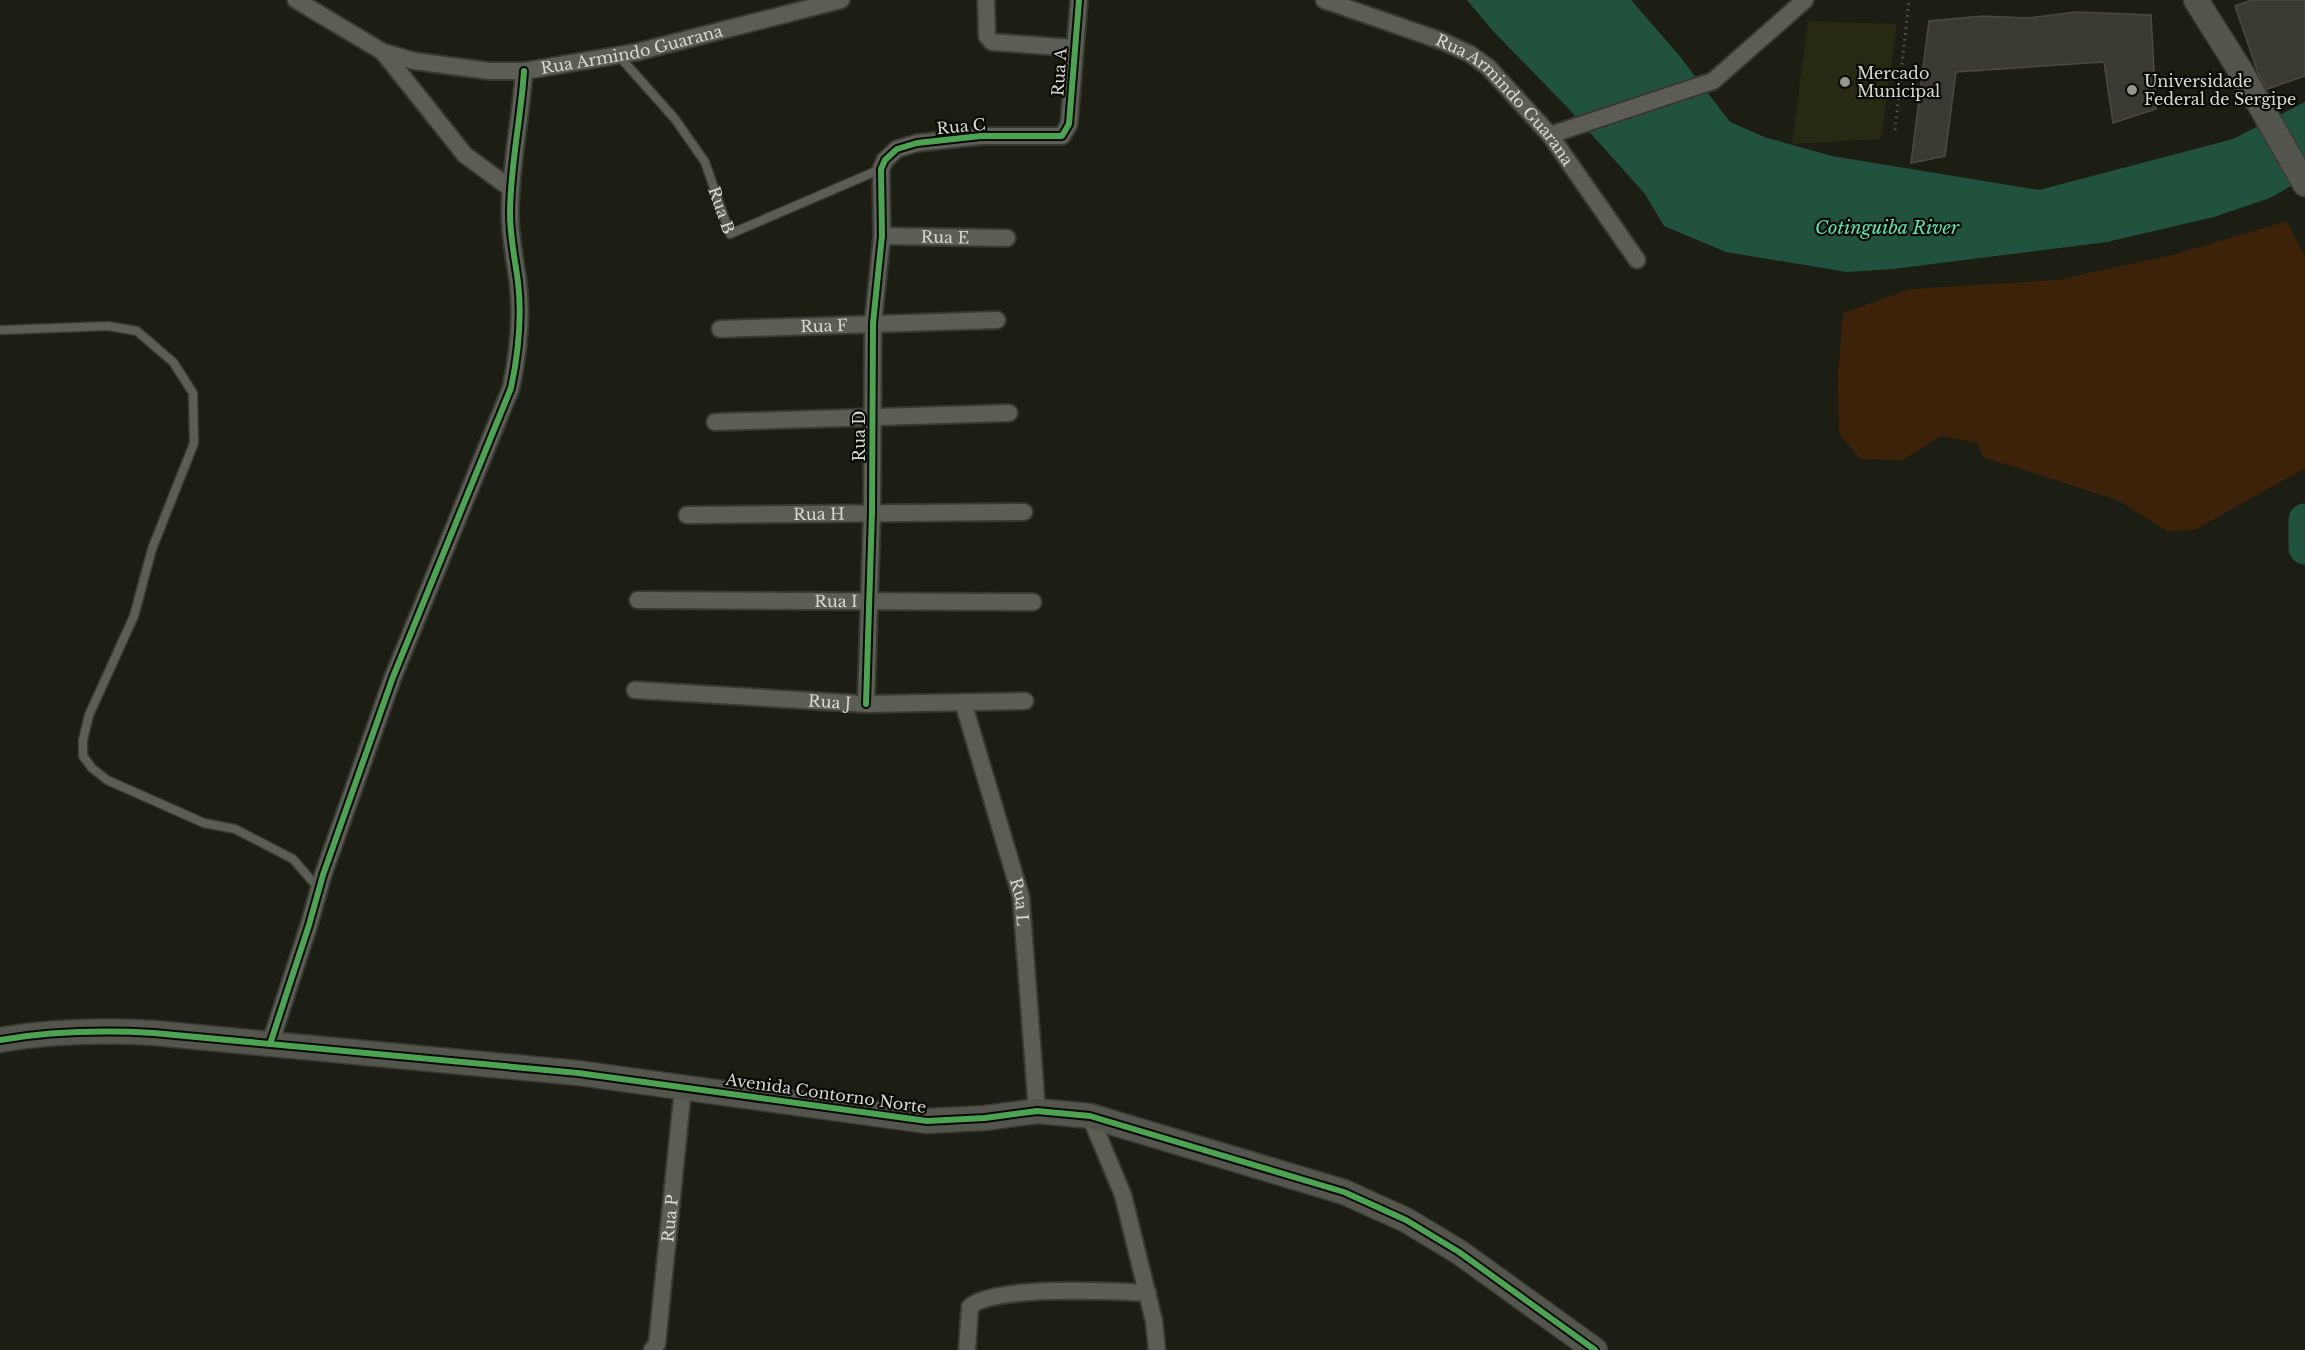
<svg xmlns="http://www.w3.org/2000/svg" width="2305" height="1350" font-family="'Libre Baskerville',serif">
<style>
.built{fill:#272912}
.green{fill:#3b2209}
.water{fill:#21523e}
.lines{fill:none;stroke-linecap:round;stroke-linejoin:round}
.river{stroke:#21523e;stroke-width:33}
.building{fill:#3b3a32;stroke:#4a4a41;stroke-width:1.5}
.lane-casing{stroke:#383931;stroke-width:11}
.street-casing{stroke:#383931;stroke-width:20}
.secondary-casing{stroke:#383931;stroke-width:27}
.path{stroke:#56564f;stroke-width:3;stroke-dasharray:1.5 4.5;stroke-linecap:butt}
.lane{stroke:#5c5d55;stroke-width:8}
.street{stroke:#5c5d55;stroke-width:16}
.secondary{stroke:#54564e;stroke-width:24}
.cycleway-casing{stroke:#090a04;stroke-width:10}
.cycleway{stroke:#4ca352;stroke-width:6}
.poi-dot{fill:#96978d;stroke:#090a04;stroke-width:2}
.labels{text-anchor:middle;stroke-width:4.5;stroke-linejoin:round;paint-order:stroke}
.street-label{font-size:16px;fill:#d8d9ce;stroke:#090a04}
.poi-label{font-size:16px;fill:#d8d9ce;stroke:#090a04;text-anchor:start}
.water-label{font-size:18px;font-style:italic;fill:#5ae5b0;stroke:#090a04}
</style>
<rect width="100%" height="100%" fill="#1c1d13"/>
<!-- built -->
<path class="built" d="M1808 21 1897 24 1881 139 1792 144Z"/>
<!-- green -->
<path class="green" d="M2287 221 2305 256V468L2195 530 2167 531 2117 500 1983 457 1977 443 1941 436 1903 460 1860 459 1839 434 1838 375 1843 313 1910 289 2057 280 2172 255Z"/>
<!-- water -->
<path class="water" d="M1467 0H1631L1678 54 1730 122 1767 138 1832 156 2039 190 2233 139 2305 102V178L2270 198 2214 217 2107 242 1893 269 1847 272 1726 252 1664 226 1645 194 1567 107 1492 30Z"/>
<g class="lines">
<!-- river -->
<path class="river" d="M2305 520V548"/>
</g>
<!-- building -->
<path class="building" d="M2252 0H2305V76L2267 89 2258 73 2235 6Z
M2076 12 2151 15 2156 109 2113 123 2104 62 1956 72 1945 156 1911 163 1929 21 1983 16 2027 18Z"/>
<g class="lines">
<!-- lane casing -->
<g class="lane-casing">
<g id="lane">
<path id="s1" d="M618 55 675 119 705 162 730 234 881 169"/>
<path d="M2 330 108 326 137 331 173 362 193 393 194 443 152 549 134 616 89 715 83 740V756L92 768 107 780 204 823 235 829 293 859 319 889"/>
</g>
</g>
<!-- street casing -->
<g class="street-casing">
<g id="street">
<path id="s2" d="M296 0 383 52 414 61 489 71H524L637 52 841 0"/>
<path d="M986 0 987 36 992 42 1074 48"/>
<path id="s3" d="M1324 0 1442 41 1470 54 1488 67 1550 135 1637 260"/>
<path d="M383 52 465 155 510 188"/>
<path d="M1550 135 1713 81 1805 0"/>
<path id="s4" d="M882 236 1007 238"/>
<path id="s5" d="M720 329 997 320"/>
<path d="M715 422 1009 413"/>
<path id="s6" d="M687 515 1024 512"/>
<path id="s7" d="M638 600 1033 602"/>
<path id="s8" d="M635 690 866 704 1025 701"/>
<path id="s9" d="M963 702 1021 897 1037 1111"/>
<path d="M866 704 872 512 873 323 882 236 881 169 885 160 897 149 917 143 981 136H1062L1069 124 1079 0"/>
<path d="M270 1044 309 925 323 875 393 677 511 388C518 355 522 316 518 282 515 259 510 237 510 214 510 166 521 119 524 71"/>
<path d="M1090 1116 1123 1195 1154 1321 1157 1350"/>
<path id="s10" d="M652 1350 657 1344 683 1088"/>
<path d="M967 1350 970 1307C991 1285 1114 1291 1148 1293"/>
</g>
</g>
<!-- secondary casing -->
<g class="secondary-casing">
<path id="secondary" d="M2196 0 2240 70 2305 184
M0 1040C52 1031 101 1030 154 1033L578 1073 927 1121 985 1118 1037 1111 1090 1116 1344 1192 1406 1220 1459 1252 1595 1350"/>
</g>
<!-- path -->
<path class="path" d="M1895 130 1909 0"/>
<!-- lane -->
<use href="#lane" class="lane"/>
<!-- street -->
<use href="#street" class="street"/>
<!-- secondary -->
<use href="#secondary" class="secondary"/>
<!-- cycleway casing -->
<g class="cycleway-casing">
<path id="cycleway" d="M866 704 872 512 873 323 882 236 881 169 885 160 897 149 917 143 981 136H1062L1069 124 1079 0
M0 1040C52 1031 101 1030 154 1033L578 1073 927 1121 985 1118 1037 1111 1090 1116 1344 1192 1406 1220 1459 1252 1595 1350
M270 1044 309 925 323 875 393 677 511 388C518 355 522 316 518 282 515 259 510 237 510 214 510 166 521 119 524 71"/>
</g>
<!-- cycleway -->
<use href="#cycleway" class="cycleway"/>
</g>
<!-- markers -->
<g class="poi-dot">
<circle cx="1845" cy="82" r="6"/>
<circle cx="2132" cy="90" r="6"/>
</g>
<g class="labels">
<!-- street labels -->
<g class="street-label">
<text dy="6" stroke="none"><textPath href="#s2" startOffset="354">Rua Armindo Guarana</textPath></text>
<text transform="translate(1059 72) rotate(-86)" y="6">Rua A</text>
<text dy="6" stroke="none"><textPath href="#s3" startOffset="212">Rua Armindo Guarana</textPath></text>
<text transform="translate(961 126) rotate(-5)" y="6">Rua C</text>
<text dy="6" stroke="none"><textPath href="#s1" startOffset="189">Rua B</textPath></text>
<text dy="6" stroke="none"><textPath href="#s4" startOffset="63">Rua E</textPath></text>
<text dy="6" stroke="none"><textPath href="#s5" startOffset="104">Rua F</textPath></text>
<text transform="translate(859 436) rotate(-90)" y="6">Rua D</text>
<text dy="6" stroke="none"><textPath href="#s6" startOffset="132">Rua H</textPath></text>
<text dy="6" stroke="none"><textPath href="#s7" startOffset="198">Rua I</textPath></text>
<text dy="6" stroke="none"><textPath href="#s8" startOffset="195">Rua J</textPath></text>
<text dy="6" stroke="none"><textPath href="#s9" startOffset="208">Rua L</textPath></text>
<text transform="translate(826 1093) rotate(8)" y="6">Avenida Contorno Norte</text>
<text dy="6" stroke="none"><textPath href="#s10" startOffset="134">Rua P</textPath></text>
</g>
<!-- poi labels -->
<g class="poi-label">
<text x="1857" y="79">Mercado<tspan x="1857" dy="18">Municipal</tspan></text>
<text x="2144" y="87">Universidade<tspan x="2144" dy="18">Federal de Sergipe</tspan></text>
</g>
<!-- water labels -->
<g class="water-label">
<text x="1887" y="234">Cotinguiba River</text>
</g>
</g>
</svg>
